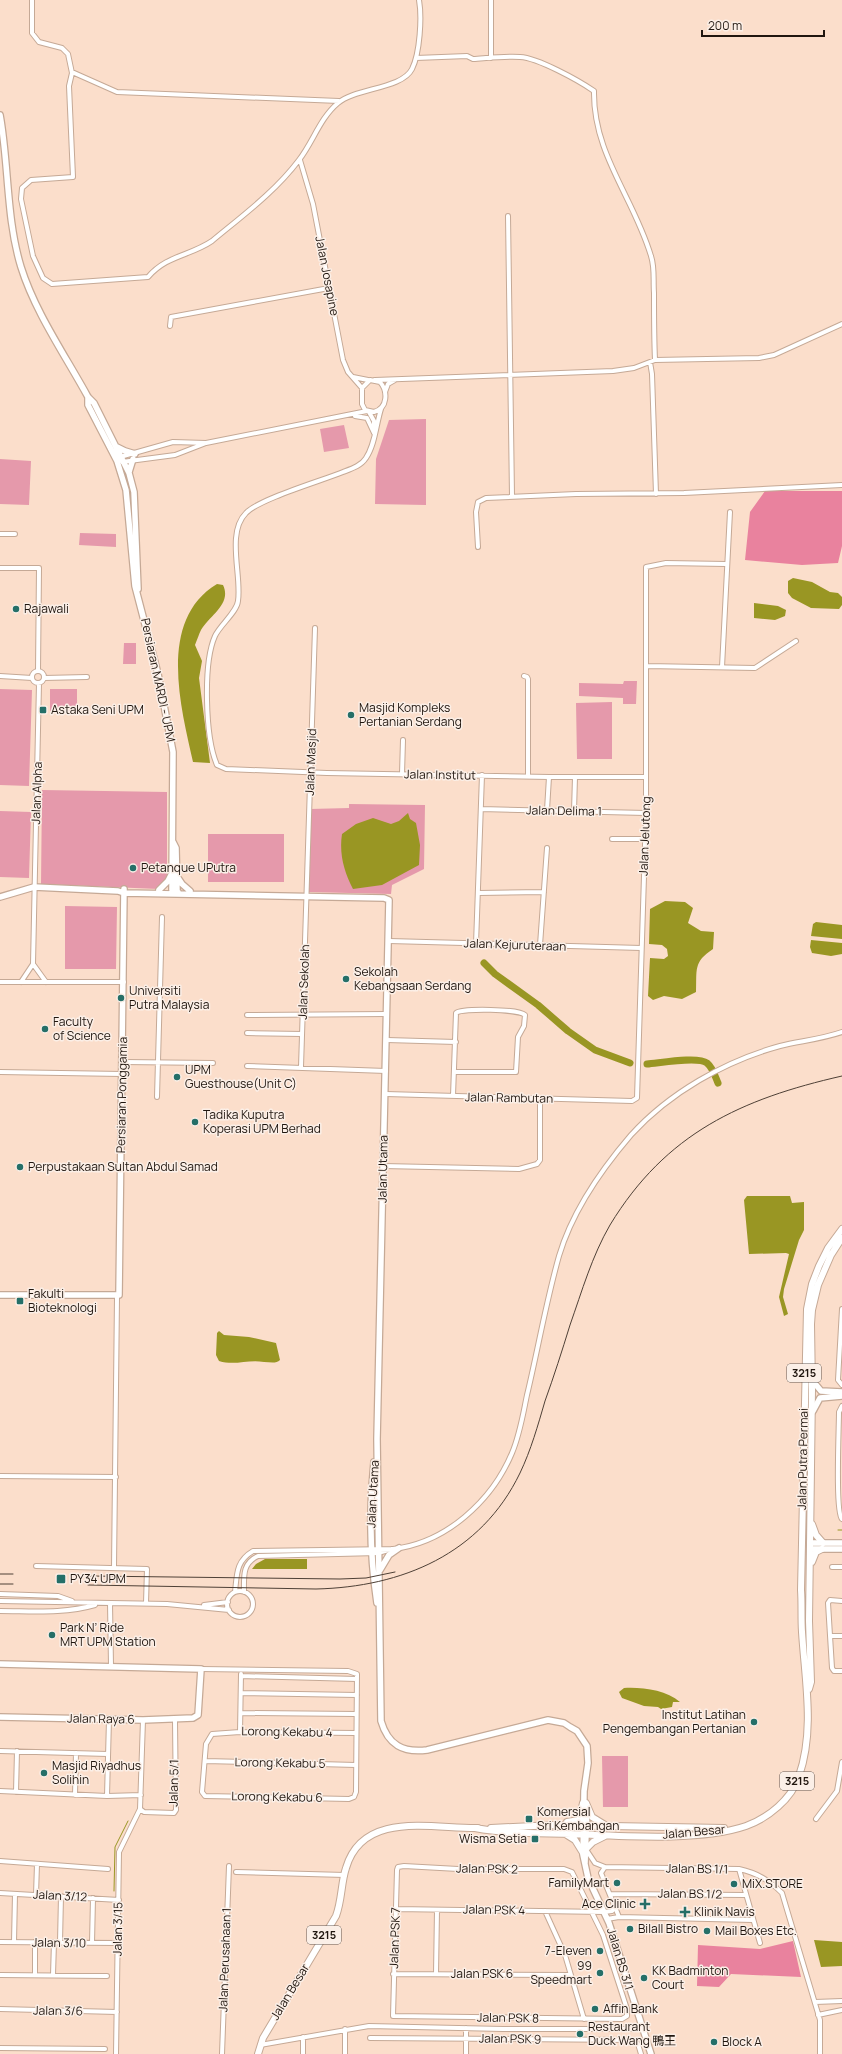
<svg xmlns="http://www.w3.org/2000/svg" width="842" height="2054" font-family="Manrope,'Noto Sans SC',sans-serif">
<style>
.green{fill:#e599ab}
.forest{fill:#e9829e}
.water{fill:#999623}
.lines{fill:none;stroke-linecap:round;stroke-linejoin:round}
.stream{stroke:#999623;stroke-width:1}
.river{stroke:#999623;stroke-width:7}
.street-casing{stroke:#c5a996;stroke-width:6}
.secondary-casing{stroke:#c5a996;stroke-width:8}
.primary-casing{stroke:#c5a996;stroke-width:8}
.street{stroke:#fff;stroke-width:4}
.secondary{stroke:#fff;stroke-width:5.5}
.primary{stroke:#fff;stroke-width:6}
.rail{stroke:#4e4036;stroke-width:1}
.poi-dot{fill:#256f68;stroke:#fbefe7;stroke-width:1.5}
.labels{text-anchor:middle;stroke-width:3;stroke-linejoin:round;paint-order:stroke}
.shield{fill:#fbefe7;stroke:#625750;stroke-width:1}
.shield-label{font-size:11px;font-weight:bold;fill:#20160f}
.street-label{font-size:12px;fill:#20160f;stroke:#fbefe7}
.poi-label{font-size:12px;fill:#20160f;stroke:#fbefe7;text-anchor:start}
</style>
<rect width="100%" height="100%" fill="#fbdecb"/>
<!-- green -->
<path class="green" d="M426 419V505L375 504 376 459 389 420Z
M344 425 349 448 324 452 320 429Z
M0 459 31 461 29 505 0 504Z
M80 533 116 534V547L79 545Z
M124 643H136V664H123Z
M624 681H637L636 704H623V698L579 696V683L623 684Z
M0 689 32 690 29 786 0 785Z
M50 689H77V711H50Z
M612 702V759H577L576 703Z
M42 790 167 792V877L158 889 41 884Z
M349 804 425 805 424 869 392 885 391 894 308 892 310 809 349 808Z
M0 811 31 812 29 878 0 877Z
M208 834H284V882H208Z
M65 906 117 907 116 969H65Z
M602 1756H628V1807H603Z"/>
<!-- forest -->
<path class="forest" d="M765 491H842V546L838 563 802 565 745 560 750 512Z
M793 1941 801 1977 731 1974 719 1987 697 1986 698 1945 760 1949Z"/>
<!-- water -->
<path class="water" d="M793 578 812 582 830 592 838 593 842 597V605L839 609 811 608 792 598 788 593V581Z
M217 584 223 585C232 604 210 615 201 630 199 634 197 640 195 645L202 661 199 678 210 763 193 762C181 708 157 620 217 584Z
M754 603 778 606 786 610 785 616 775 620 754 618Z
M408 813 410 819 416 823 420 845 419 865 382 885 353 889C344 872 339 854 342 834L356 824 373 818 391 824 399 821Z
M665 901 685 902 693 908 688 923 701 931 714 932 713 949C693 962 697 970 696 992L682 999 664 996 653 1000 648 996 650 958 664 959 668 956 667 949 662 945 649 944 650 909Z
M816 922 842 925V939L811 936 813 924Z
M811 940 842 943V954L831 956 812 953 810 947Z
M747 1196H790L792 1203 804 1202V1230L799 1240 784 1289 783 1297 788 1314 784 1316 779 1297 789 1254 786 1253 749 1254 744 1200Z
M219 1331 224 1335 249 1337 276 1343 280 1360C276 1364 270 1362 264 1362 248 1359 235 1366 219 1361L216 1355 217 1333Z
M265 1559H307V1569H252L256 1564Z
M624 1688C642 1687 666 1690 680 1702H673L672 1707 661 1709 658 1707 644 1706 622 1698 619 1692Z
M814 1940 842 1942V1966L821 1967Z"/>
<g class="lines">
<!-- stream -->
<path class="stream" d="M838 1530H842
M114 1891 115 1847 128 1821"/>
<!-- river -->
<path class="river" d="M484 963 495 974 538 1005 568 1031 595 1050 630 1063
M647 1064C660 1063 698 1056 707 1063 713 1068 715 1076 718 1083"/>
<!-- street casing -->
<g class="street-casing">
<path id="street" d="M32 0V33L39 42 62 48 68 54 72 73 69 86 73 177 31 180 22 188 21 199 33 256 43 278 52 284 148 277C167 255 190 256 212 241 242 216 275 192 299 160 313 142 320 118 338 103 355 88 402 89 412 69 420 53 422 17 419 0
M416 58 467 56 473 59C488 58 505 56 520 57 538 58 578 80 594 91 593 154 634 198 651 256 655 268 653 280 654 293 654 315 654 338 655 360
M491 58V0
M72 72 117 92 339 101
M300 160 313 204 343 360 348 372 362 388
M508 216 512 496
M170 326 171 317 329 288
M650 362 652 374 656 494
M353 377 368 380
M370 380 380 382C388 391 388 408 374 412L365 410 362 404V388Z
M375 380 613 371 634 368 655 360 759 358 774 355 842 324
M385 392 388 384 395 380
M381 409C376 425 375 445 366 458 361 466 351 469 343 472 321 481 259 499 246 513 226 533 242 576 238 601 237 612 220 625 215 636 203 663 205 737 217 765L226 769 327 773 549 777H646
M369 412 374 421V429
M355 416 367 418 374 433
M120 457 173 442 206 443 367 411
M122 462 175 455 206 443
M0 534H15
M478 547 476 512 478 502 486 498 576 494 684 493 842 485
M0 568H39L38 671
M647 666 755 668 796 641
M722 667 730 512
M32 677a6 6 0 1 1 12 0a6 6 0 1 1-12 0Z
M0 676 32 678
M524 676 527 677 528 679V776
M44 678 87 677
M39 683 33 964 46 982
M402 774 403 740
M481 809 646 813
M547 810 549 777
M574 811 575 777
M612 839H645
M479 893 544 892
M389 941 641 948
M476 944 482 775
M540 945 547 848
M0 982H124
M21 982 33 964
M247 1015 387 1014
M247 1033 302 1034
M387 1040 456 1042
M123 1062 213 1063
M247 1066 386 1071
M301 1067 315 628
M0 1072 122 1074
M386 1094 632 1101 637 1098 646 813V567L666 563 726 564
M453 1096 456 1013C462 1008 519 1009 525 1015L524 1026 518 1037 516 1072H455
M157 1097 162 917
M383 1166 519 1169 537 1164 540 1160V1099
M842 1309 838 1380 842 1385
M842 1406 839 1412C839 1428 835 1512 842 1519
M0 1476 116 1477
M36 1566 147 1569 146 1603
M832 1567H842
M114 1568 117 1297
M227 1604a13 13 0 1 1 26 0a13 13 0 1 1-26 0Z
M235 1592C237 1574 236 1561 253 1551L393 1549C446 1543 492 1501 512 1453 520 1434 523 1414 527 1395 538 1349 546 1302 559 1256 572 1212 601 1170 631 1135 669 1093 725 1061 780 1046 801 1041 822 1039 842 1032
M244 1592C244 1577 242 1563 258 1556L378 1553 392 1549
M0 1594 58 1596 72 1601
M0 1601 167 1604 229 1610
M842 1601 830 1600 828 1603 832 1668 834 1671H842
M110 1603 111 1666
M204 1605 228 1602
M0 1611C32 1611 64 1614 95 1605
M830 1636H842
M201 1669 348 1671 357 1674 356 1792 354 1797 349 1799 205 1796 202 1792 206 1744 212 1734 240 1732 356 1733
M241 1676 357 1679
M241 1693 357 1695
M241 1713 356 1714
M240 1732 241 1674
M0 1751 108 1754
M205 1761 356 1765
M0 1791 107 1796 141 1795
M16 1792 17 1751
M75 1795 76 1753
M107 1796 109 1719
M140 1809 144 1812 174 1813 176 1810 175 1720
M816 1819 837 1791 842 1762
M587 1851 595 1863 605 1867 739 1869C757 1873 769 1880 782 1893L820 2020V2054
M0 1861 108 1869
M404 1866 458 1869H564L572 1872 603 1935 627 2009V2016L622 2019 393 2016 397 1870 398 1867Z
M605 1867 601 1873 619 1917 753 1920
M739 1869 760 1943
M236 1872 345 1875
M0 1893 119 1900
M610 1894 746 1895
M36 1895 37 1864
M396 1909 604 1912 612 1911 615 1907
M545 1911 565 1955 584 2019
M607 1919 619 1917
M0 1942 118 1943
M14 1942 15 1894
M35 1942V1975
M60 1942 61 1896
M92 1943 93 1898
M393 1974 571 1975
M436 1974 437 1910
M0 1975 107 1976
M53 1975 54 1942
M815 2002 842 2001
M0 2009 117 2012
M818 2015 842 2010
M303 2037V2054
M370 2038 632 2040 638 2044 641 2054
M260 2045 369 2026 503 2029H642
M0 2048 105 2049
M116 2054 119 1852 140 1809 143 1720
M222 2054 229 1866
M345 2054V2029
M466 2054V2028"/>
</g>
<!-- secondary casing -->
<g class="secondary-casing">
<path id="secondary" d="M0 115C9 165 6 218 21 267 35 312 65 355 88 397L94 403 129 473 134 492 138 589
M88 397V405L117 461 126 490 135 586 158 674 173 752 172 890 178 892
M117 447 125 451 135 454
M129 472 133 459
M176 875 182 884 190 891
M159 890 168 881 171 875
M172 892 177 891 176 848 173 842
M0 897 34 887 118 891 124 893 384 898 389 900 377 1439 381 1721C388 1745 403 1753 427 1750L548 1720 564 1723 570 1727 577 1731 587 1746 588 1763 584 1791 583 1855 588 1878 609 1923 651 2054
M0 1295H119L124 889
M812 1380 821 1391 842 1392
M813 1411 820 1398 842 1396
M374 1462C369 1508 370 1556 377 1603
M810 1543H842
M810 1549H842
M380 1570 389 1555 399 1548
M0 1664 201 1669 198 1715 193 1718 143 1720 0 1717
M585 1863 587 1807"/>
</g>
<!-- primary casing -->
<g class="primary-casing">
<path id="primary" d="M812 1524 816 1535 823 1543
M812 1562 816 1552 822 1549
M809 1689 811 1682 809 1621 812 1390 811 1324 812 1310 818 1285 831 1255 842 1238
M586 1803 592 1817 605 1825
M567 1822 579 1820 583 1803
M475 1828C507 1834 539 1833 571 1834 622 1836 699 1842 746 1826 768 1818 792 1799 799 1776 815 1730 805 1680 802 1632 801 1618 802 1604 801 1590L807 1309 812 1284 819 1266 828 1248 842 1229
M491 1828 554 1825 724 1828
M567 1835 575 1840 583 1853
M587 1848 593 1842 605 1836
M258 2054 263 2038 336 1916C342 1900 341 1883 346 1868 363 1810 433 1829 478 1828"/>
</g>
<!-- street -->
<use href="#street" class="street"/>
<!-- secondary -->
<use href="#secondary" class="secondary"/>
<!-- primary -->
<use href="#primary" class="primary"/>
<!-- rail -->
<path class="rail" d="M0 1574H13
M89 1576 340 1579 366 1578 395 1572
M0 1584H13
M88 1585 316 1589C402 1587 481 1554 520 1473 531 1450 538 1425 545 1401 554 1376 562 1351 570 1325 582 1291 592 1256 610 1225 666 1133 741 1099 842 1076"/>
</g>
<!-- markers -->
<g class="poi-dot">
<circle cx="16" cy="609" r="4"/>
<rect x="39" y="706" width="8" height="8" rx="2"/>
<circle cx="351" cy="715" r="4"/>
<circle cx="133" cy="868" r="4"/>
<circle cx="346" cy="979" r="4"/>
<circle cx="121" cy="998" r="4"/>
<circle cx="45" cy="1029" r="4"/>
<circle cx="177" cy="1077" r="4"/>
<circle cx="195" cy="1122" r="4"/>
<circle cx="20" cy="1167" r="4"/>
<rect x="16" y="1297" width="8" height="8" rx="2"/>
<rect x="56" y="1574" width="10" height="10" rx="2"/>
<circle cx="52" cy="1635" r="4"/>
<circle cx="754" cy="1722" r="4"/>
<circle cx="44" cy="1773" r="4"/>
<rect x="525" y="1815" width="8" height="8" rx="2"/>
<rect x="531" y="1835" width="8" height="8" rx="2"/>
<circle cx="617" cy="1883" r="4"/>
<circle cx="734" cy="1884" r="4"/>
<path d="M643 1898h4v4h4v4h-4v4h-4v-4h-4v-4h4z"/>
<path d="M683 1906h4v4h4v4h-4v4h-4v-4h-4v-4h4z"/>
<circle cx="630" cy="1929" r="4"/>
<circle cx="707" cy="1931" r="4"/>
<circle cx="600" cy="1951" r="4"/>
<circle cx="600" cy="1973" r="4"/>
<circle cx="644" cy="1978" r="4"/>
<circle cx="595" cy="2009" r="4"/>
<circle cx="580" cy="2034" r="4"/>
<circle cx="714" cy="2042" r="4"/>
</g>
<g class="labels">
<!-- shield labels -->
<g class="shield">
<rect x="787" y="1364" width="34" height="18" rx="3"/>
<rect x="780" y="1772" width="34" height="18" rx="3"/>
<rect x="307" y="1926" width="34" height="18" rx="3"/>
</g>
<g class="shield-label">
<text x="804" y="1377">3215</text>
<text x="797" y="1785">3215</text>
<text x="324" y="1939">3215</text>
</g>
<!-- street labels -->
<g class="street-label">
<text transform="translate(327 276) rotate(79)" y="4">Jalan Josapine</text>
<text transform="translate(158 680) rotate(78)" y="4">Persiaran MARDI - UPM</text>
<text transform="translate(311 762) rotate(-88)" y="4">Jalan Masjid</text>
<text transform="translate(440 775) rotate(1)" y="4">Jalan Institut</text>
<text transform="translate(37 793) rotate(-88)" y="4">Jalan Alpha</text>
<text transform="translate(564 811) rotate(1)" y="4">Jalan Delima 1</text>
<text transform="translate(645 836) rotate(-88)" y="4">Jalan Jelutong</text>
<text transform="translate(515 945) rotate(2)" y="4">Jalan Kejuruteraan</text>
<text transform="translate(304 982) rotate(-88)" y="4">Jalan Sekolah</text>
<text transform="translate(122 1095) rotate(-89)" y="4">Persiaran Ponggamia</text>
<text transform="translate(509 1098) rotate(1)" y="4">Jalan Rambutan</text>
<text transform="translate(383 1169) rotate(-89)" y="4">Jalan Utama</text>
<text transform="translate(803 1459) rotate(-89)" y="4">Jalan Putra Permai</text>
<text transform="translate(373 1494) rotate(-87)" y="4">Jalan Utama</text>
<text transform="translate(101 1719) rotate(1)" y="4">Jalan Raya 6</text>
<text transform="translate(287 1732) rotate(1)" y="4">Lorong Kekabu 4</text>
<text transform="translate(280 1763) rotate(1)" y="4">Lorong Kekabu 5</text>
<text transform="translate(174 1783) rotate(-89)" y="4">Jalan 5/1</text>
<text transform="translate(277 1797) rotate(1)" y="4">Lorong Kekabu 6</text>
<text transform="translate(694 1832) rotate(-5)" y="4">Jalan Besar</text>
<text transform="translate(487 1869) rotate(1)" y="4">Jalan PSK 2</text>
<text transform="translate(697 1869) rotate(1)" y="4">Jalan BS 1/1</text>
<text transform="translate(690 1894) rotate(1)" y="4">Jalan BS 1/2</text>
<text transform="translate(60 1896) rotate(3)" y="4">Jalan 3/12</text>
<text transform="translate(494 1910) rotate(1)" y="4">Jalan PSK 4</text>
<text transform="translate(118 1929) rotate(-89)" y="4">Jalan 3/15</text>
<text transform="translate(395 1938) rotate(-88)" y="4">Jalan PSK 7</text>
<text transform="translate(59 1943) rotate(1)" y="4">Jalan 3/10</text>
<text transform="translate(620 1959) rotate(73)" y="4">Jalan BS 3/1</text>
<text transform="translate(225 1960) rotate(-88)" y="4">Jalan Perusahaan 1</text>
<text x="482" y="1978">Jalan PSK 6</text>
<text transform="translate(290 1992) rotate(-59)" y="4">Jalan Besar</text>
<text transform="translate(58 2011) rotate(1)" y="4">Jalan 3/6</text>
<text transform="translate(508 2018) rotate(1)" y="4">Jalan PSK 8</text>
<text transform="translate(510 2039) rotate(1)" y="4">Jalan PSK 9</text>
</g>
<!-- poi labels -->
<g class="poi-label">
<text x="24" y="613">Rajawali</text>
<text x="359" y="712">Masjid Kompleks<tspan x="359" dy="14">Pertanian Serdang</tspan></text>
<text x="51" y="714">Astaka Seni UPM</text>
<text x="141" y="872">Petanque UPutra</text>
<text x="354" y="976">Sekolah<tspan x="354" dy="14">Kebangsaan Serdang</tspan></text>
<text x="129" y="995">Universiti<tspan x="129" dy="14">Putra Malaysia</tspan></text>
<text x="53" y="1026">Faculty<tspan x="53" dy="14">of Science</tspan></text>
<text x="185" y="1074">UPM<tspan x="185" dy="14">Guesthouse(Unit C)</tspan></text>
<text x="203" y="1119">Tadika Kuputra<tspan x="203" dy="14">Koperasi UPM Berhad</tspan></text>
<text x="28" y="1171">Perpustakaan Sultan Abdul Samad</text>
<text x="28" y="1298">Fakulti<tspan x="28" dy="14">Bioteknologi</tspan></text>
<text x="70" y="1583">PY34 UPM</text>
<text x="60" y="1632">Park N’ Ride<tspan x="60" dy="14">MRT UPM Station</tspan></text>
<text x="746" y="1719" text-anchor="end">Institut Latihan<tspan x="746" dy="14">Pengembangan Pertanian</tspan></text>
<text x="52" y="1770">Masjid Riyadhus<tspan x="52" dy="14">Solihin</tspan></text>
<text x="537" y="1816">Komersial<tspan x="537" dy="14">Sri Kembangan</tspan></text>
<text x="527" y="1843" text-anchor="end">Wisma Setia</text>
<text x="609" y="1887" text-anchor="end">FamilyMart</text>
<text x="742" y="1888">MiX.STORE</text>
<text x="636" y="1908" text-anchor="end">Ace Clinic</text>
<text x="694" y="1916">Klinik Navis</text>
<text x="638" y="1933">Bilall Bistro</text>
<text x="715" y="1935">Mail Boxes Etc.</text>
<text x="592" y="1955" text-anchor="end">7-Eleven</text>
<text x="592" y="1970" text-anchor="end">99<tspan x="592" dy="14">Speedmart</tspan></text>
<text x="652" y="1975">KK Badminton<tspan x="652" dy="14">Court</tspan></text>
<text x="603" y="2013">Affin Bank</text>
<text x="588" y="2031">Restaurant<tspan x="588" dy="14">Duck Wang 鴨王</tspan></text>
<text x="722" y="2046">Block A</text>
</g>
</g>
<!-- scale -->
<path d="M702 30v6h122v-6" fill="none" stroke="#20160f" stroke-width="2"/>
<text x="708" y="30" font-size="12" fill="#20160f" stroke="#fbefe7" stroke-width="3" paint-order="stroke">200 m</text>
</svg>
